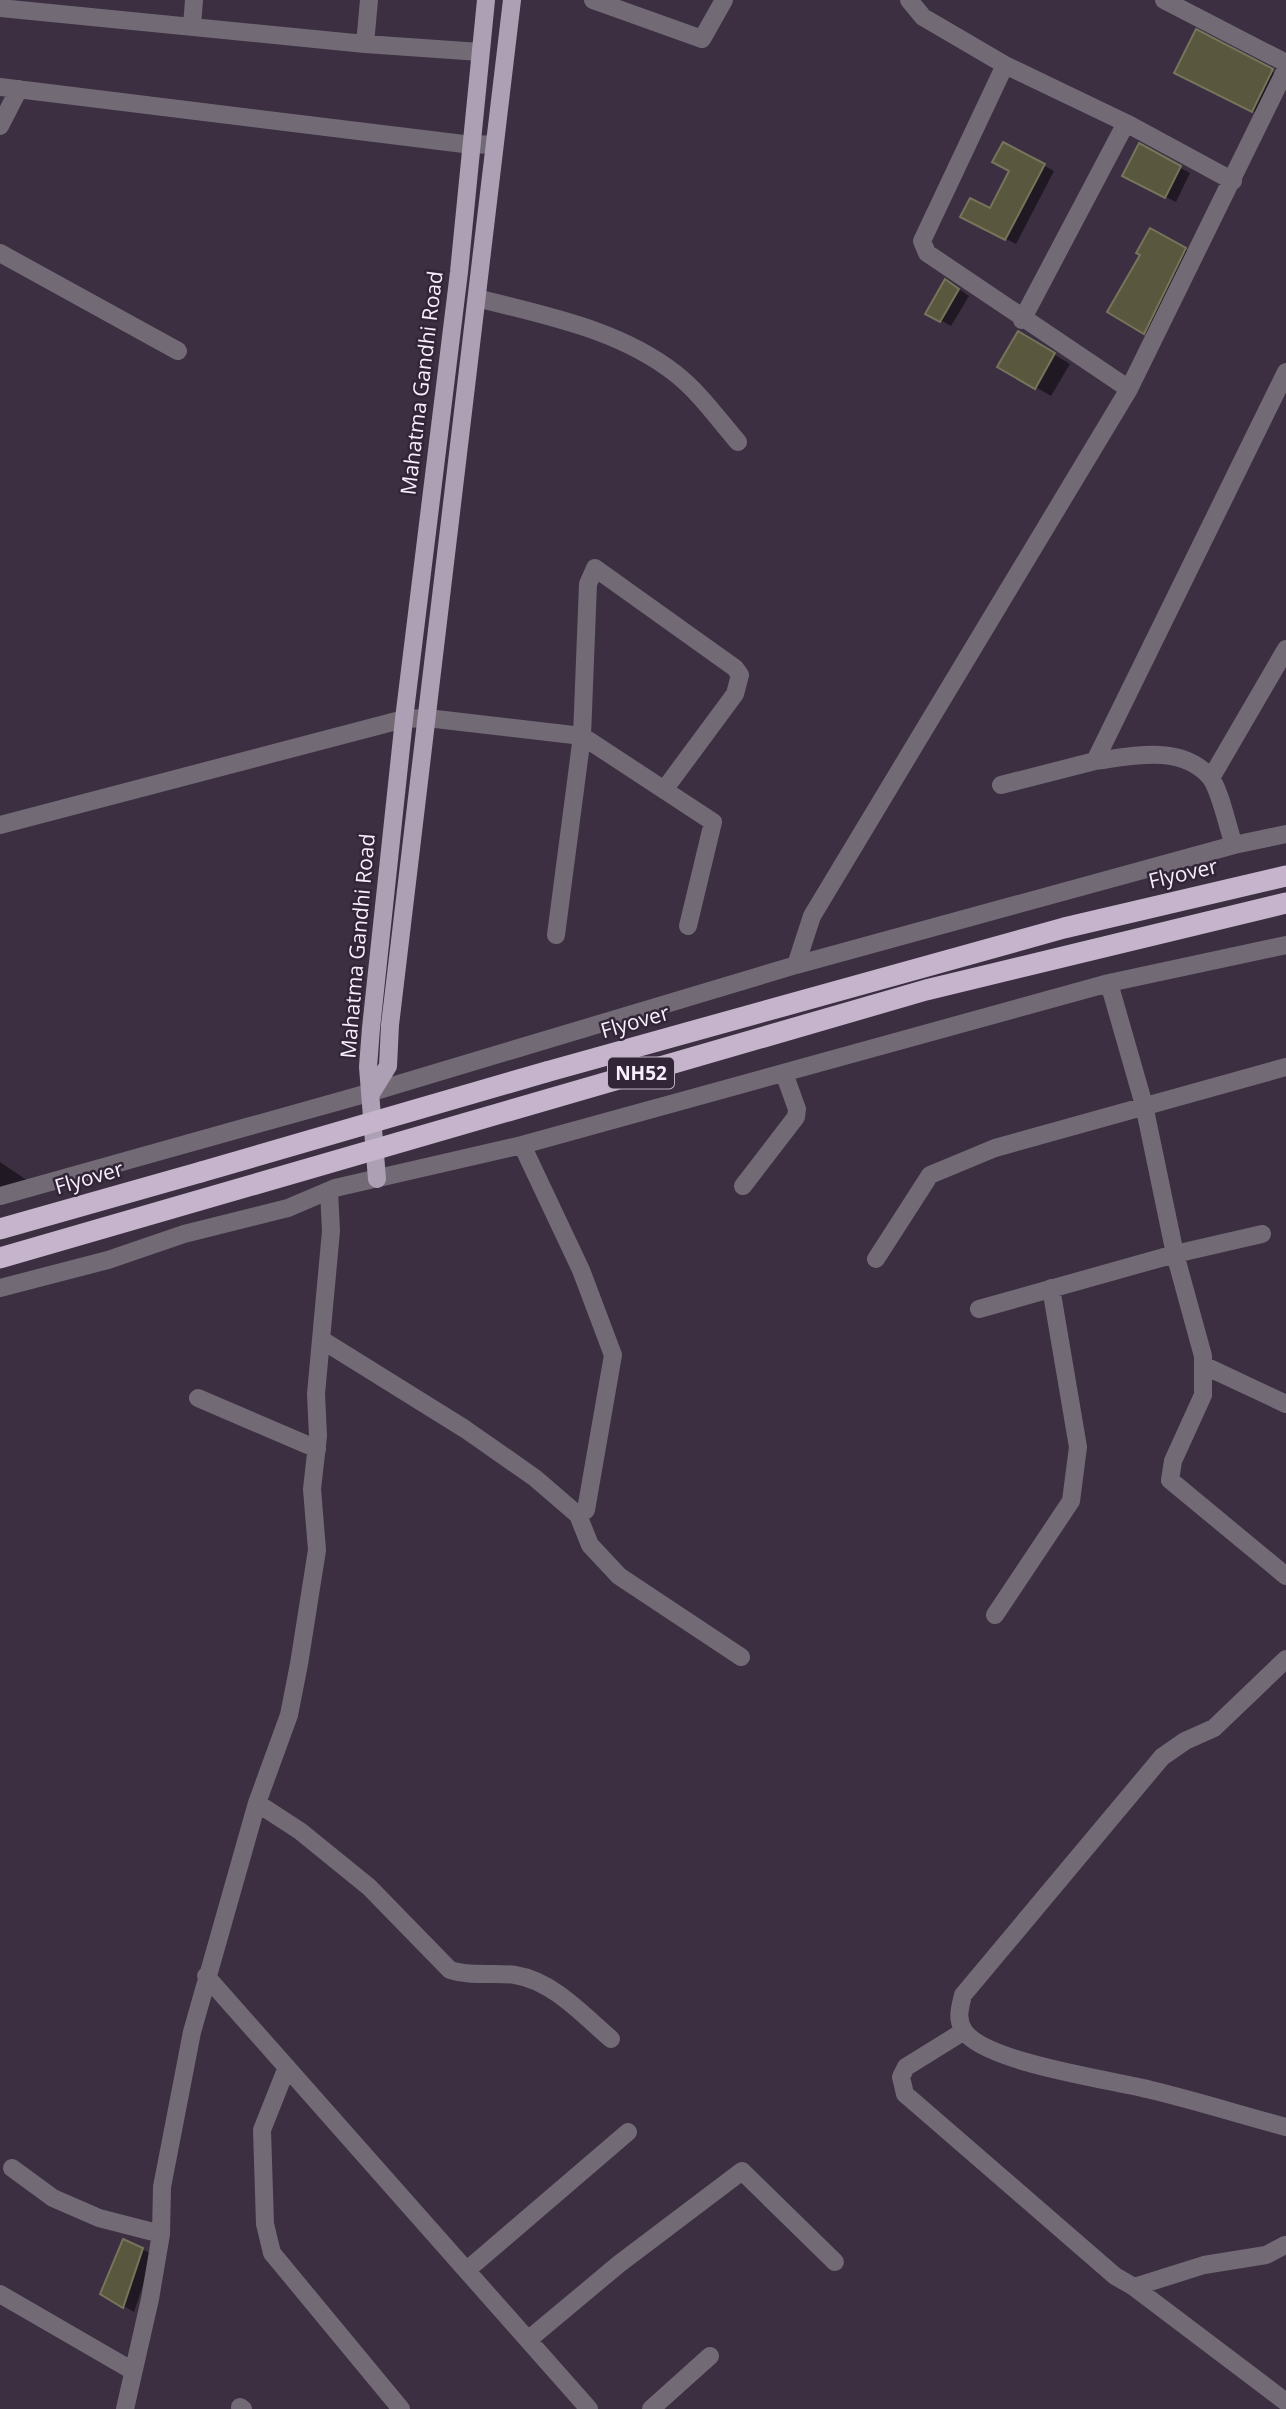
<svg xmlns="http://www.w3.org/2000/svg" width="1286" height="2409" font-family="'Open Sans',sans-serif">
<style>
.shadow{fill:#0007}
.building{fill:#59573e;stroke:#76745b;stroke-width:2}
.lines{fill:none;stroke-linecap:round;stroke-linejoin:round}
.minor{stroke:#726b75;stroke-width:18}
.major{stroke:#ada0b4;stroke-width:18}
.highway{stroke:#c5b4cc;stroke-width:21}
.highway-bridge{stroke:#c5b4cc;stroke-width:21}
.labels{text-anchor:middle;stroke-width:5;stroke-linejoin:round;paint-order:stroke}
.shield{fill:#322538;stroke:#bdb2c1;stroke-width:2}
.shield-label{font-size:19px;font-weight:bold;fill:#f8effc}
.street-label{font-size:21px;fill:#f8effc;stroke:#322538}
</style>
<rect width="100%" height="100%" fill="#3c2f42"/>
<!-- shadow -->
<path class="shadow" d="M1196 31 1282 77 1263 116 1187 78Z
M1004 144 1054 171 1016 244 973 222 991 211 1011 171Z
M1139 145 1190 173 1176 202 1134 181Z
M1151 230 1195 255 1154 338 1109 312 1142 255Z
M956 287 969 296 951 326 928 313Z
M1019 333 1070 364 1051 396 1000 366Z
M0 1162 31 1183 0 1190Z
M142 2249 153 2255 134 2312 102 2293Z"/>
<!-- building -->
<path class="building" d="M1196 29 1273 69 1252 112 1174 73Z
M1003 142 1045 164 1005 240 960 217 970 198 990 208 1009 171 992 162Z
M1139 143 1181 166 1165 198 1122 176Z
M1150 228 1186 248 1144 334 1107 312 1140 255 1136 253Z
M945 279 959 289 940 322 925 314Z
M1018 331 1055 353 1035 389 997 367Z
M123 2239 143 2248 123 2308 100 2294Z"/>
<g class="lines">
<!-- minor -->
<path class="minor" d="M593 0 702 39 724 0
M909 0 923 17 1005 65 1126 123 1233 181
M1164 0 1286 63
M0 8 365 44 480 52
M192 26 194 0
M365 44 369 0
M1005 65 922 241 927 253 1129 389
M0 87 472 145 494 144
M0 126 19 89
M0 253 178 351
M477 298C546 316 619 329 676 374 700 393 718 419 738 442
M1022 320 1126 123
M1211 778 1286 649
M1001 785 1095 761
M0 825 404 719 427 718 582 736 713 822 688 926
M1234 845C1228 829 1220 789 1210 777 1181 744 1133 756 1095 761L1286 372
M556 935 582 736 588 584 595 568 735 668 740 675 735 694 664 790
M796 965 812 916 1129 389 1286 69
M1109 983 1144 1105 1175 1254 1203 1356V1395L1173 1461 1170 1480 1286 1576
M743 1186 796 1117 797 1109 784 1073
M0 1196 372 1092 796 965 1234 845 1286 834
M876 1259 930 1175 995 1148 1286 1067
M0 1288 108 1260 184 1234 288 1208 335 1188 522 1145 1109 983 1286 945
M979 1309 1175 1254 1262 1234
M322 1340 465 1429 535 1478 578 1515 586 1510 613 1355 581 1270 522 1145
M1203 1365 1286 1404
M198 1398 317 1449
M578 1515 590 1545 619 1576 741 1657
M995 1615 1071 1501 1078 1447 1051 1288
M1286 1659 1214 1728 1185 1741 1162 1757 963 1995C960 2008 956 2019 964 2031 986 2063 1113 2080 1151 2090 1197 2101 1241 2115 1286 2127
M257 1803 300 1831 369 1887 450 1970C471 1977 493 1972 515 1975 553 1981 583 2015 611 2039
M206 1976 589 2409
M964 2031 906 2067 901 2077 905 2094 1115 2276 1134 2287 1204 2265 1266 2255 1285 2245
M287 2067 262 2130 265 2224 272 2253 401 2409
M12 2168 53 2198 99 2218 161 2234
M467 2270 628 2132
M1134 2287 1286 2402
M0 2294 133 2371
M528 2340 619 2264 742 2171 835 2262
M240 2407 243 2409
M125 2409 150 2299 161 2234 162 2187 192 2032 257 1803 289 1715 299 1664 317 1550 312 1489 318 1436 316 1394 331 1231 329 1191
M651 2409 710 2356"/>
<!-- major -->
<path class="major" d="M372 1092 388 1066 390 1025 512 0
M377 1179 368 1067 371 1028 404 719 459 272 486 0"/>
<!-- highway -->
<path class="highway" d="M546 1072 1064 928 1286 876
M0 1229 201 1172
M0 1258 926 990 1286 903"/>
<!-- highway-bridge -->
<path class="highway-bridge" d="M201 1172 546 1072"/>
</g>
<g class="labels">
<!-- shield labels -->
<rect class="shield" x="608" y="1057.5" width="66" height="31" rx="5"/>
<g class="shield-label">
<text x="641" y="1080">NH52</text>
</g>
<!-- street labels -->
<g class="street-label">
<text transform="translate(422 383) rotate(-83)" y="7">Mahatma Gandhi Road</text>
<text transform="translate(1183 874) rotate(-13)" y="7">Flyover</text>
<text transform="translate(358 946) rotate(-85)" y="7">Mahatma Gandhi Road</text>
<text transform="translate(635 1022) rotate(-16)" y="7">Flyover</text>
<text transform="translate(89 1178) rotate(-16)" y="7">Flyover</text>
</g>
</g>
</svg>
